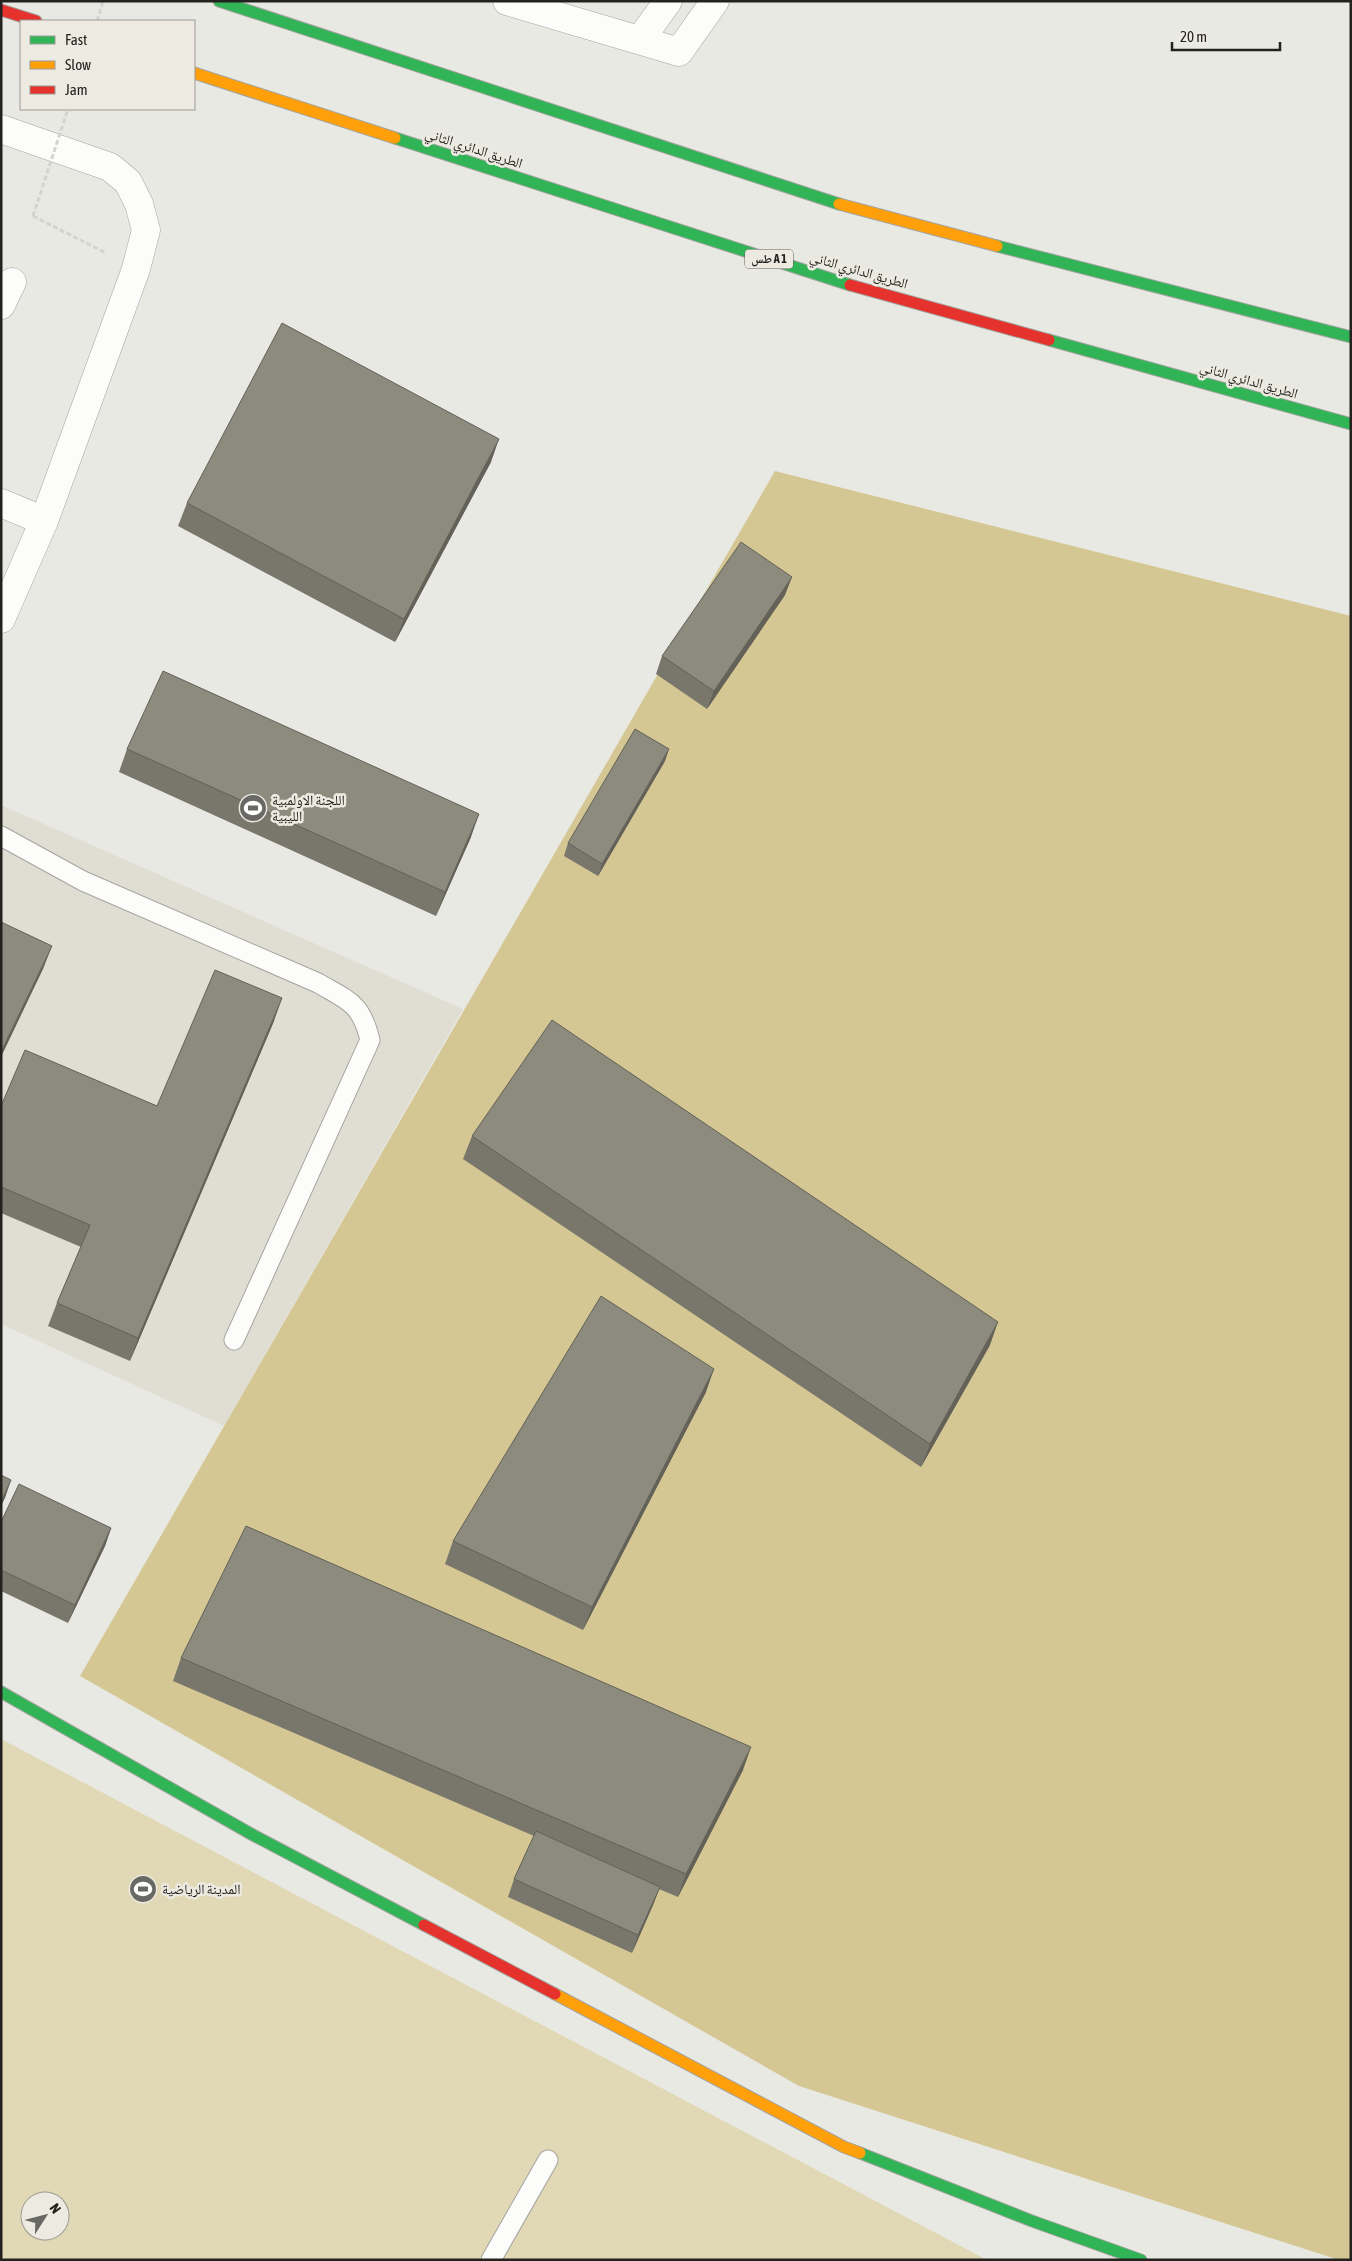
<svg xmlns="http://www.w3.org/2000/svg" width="1352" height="2261" font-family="'Asap Condensed','Noto Naskh Arabic',sans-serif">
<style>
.built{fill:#e0ded3}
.green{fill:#e1d8b5;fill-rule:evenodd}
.forest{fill:#d5c793}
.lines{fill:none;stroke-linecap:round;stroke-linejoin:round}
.lane-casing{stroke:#a3a39f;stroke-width:21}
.street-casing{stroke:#a3a39f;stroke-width:29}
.fast-casing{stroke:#a3a39f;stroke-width:13}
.slow-casing{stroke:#a3a39f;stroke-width:13}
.jam-casing{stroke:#a3a39f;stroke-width:13}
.path{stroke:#d3d3d1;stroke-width:3;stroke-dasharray:5 2.5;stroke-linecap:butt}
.lane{stroke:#fcfcfb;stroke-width:19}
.street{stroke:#fcfcfb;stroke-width:28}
.fast{stroke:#30b455;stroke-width:11}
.slow{stroke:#ff9f0a;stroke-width:11}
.jam{stroke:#e5322d;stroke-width:11}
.path-bridge{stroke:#d3d3d1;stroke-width:3;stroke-dasharray:5 2.5;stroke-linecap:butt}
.wall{fill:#79776c}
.shaded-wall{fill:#636158}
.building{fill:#8d8a7e;stroke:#636158}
.labels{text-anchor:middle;stroke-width:5;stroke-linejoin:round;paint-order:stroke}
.shield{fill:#eceae1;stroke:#5f5e59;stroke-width:1}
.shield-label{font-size:12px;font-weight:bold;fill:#23221f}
.street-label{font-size:14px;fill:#23221f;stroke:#eceae1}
.poi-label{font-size:14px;fill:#23221f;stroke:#eceae1;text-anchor:start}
</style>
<rect width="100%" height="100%" fill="#e9e9e4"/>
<!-- built -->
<path class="built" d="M1 805 463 1009 224 1426 1 1324Z"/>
<!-- green -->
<path class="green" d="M1 1739 987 2260H1ZM30 2201H60V2231H30Z"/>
<!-- forest -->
<path class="forest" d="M775 471 1351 616V2260H1339L799 2086 80 1676Z"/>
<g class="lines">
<!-- lane casing -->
<g class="lane-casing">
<path id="lane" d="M1 836 83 881 318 983C349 1001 361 1003 370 1040L234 1340
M491 2260 548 2160"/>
</g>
<!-- street casing -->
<g class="street-casing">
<path id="street" d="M507 1 679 52 715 1
M640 40 668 1
M1 129 110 167 128 182 139 204 146 230 136 269 44 521 1 619
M1 305 12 282
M1 503 44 521"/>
</g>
<!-- fast casing -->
<g class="fast-casing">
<path id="fast" d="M219 1 839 204
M395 138 850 285
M997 246 1351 337
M1049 340 1351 424
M1 1692 253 1835 424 1925
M860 2153 1032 2221 1141 2260"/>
</g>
<!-- slow casing -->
<g class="slow-casing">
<path id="slow" d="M194 73 395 138
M839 204 997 246
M555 1994 844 2147 860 2153"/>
</g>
<!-- jam casing -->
<g class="jam-casing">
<path id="jam" d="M1 10 36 21
M850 285 1049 340
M424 1925 555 1994"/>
</g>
<!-- path -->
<path class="path" d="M97 21 103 1
M33 216 106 253"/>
<!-- lane -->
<use href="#lane" class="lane"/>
<!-- street -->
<use href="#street" class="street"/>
<!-- fast -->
<use href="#fast" class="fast"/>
<!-- slow -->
<use href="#slow" class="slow"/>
<!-- jam -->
<use href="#jam" class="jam"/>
<!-- path-bridge -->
<path class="path-bridge" d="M33 216 68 109"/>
</g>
<!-- wall -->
<path class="wall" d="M491 462 395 642 178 526 187 503Z
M785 595 707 709 656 674 662 656Z
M127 749 471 837 436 916 119 772Z
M665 761 598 876 564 856 568 843Z
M274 1021 130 1361 48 1326 57 1303 81 1247 1 1213V1106H157Z
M472 1136 990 1345 921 1467 463 1159Z
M706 1392 583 1630 445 1564 453 1541Z
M1 1522 111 1528 105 1546 68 1623 1 1591Z
M181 1658 743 1770 678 1897 659 1889 653 1905 632 1953 508 1897 514 1879 534 1836 173 1681Z"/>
<!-- shaded-wall -->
<path class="shaded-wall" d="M499 439 491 462 395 642 404 619Z
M792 577 785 595 707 709 714 691Z
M669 749 665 761 598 876 602 864Z
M479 814 471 837 436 916 445 892Z
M52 946 43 969 1 1057V1052Z
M282 998 274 1021 130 1361 138 1338Z
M998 1322 990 1345 921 1467 930 1444Z
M714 1369 706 1392 583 1630 592 1607Z
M11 1480 5 1498 1 1506V1502Z
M111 1528 105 1546 68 1623 75 1605Z
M751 1747 743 1770 678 1897 686 1874Z
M660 1887 653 1905 632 1953 638 1935Z"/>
<!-- building -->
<path class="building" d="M282 323 499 439 404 619 187 503Z
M741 542 792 577 714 691 662 656Z
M163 671 479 814 445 892 127 749Z
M635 729 669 749 602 864 568 843Z
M1 922 52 946 1 1052Z
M215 970 282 998 138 1338 57 1303 90 1225 1 1187V1106L25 1050 157 1106Z
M552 1020 998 1322 930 1444 472 1136Z
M601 1296 714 1369 592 1607 453 1541Z
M1 1475 11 1480 1 1502Z
M19 1484 111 1528 75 1605 1 1570V1522Z
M246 1526 751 1747 686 1874 181 1658Z
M536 1831 660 1887 638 1935 514 1879Z"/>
<!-- icons -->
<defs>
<g id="stadium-disc" transform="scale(1.4375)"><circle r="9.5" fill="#686864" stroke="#eceae1"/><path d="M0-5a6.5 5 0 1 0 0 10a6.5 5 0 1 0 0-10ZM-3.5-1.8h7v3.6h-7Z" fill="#fff"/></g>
</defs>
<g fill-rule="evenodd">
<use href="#stadium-disc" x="253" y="808"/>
<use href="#stadium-disc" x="143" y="1889"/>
</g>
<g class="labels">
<!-- shield labels -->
<rect class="shield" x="745" y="249.5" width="48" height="19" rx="4"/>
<g class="shield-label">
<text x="769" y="263">طس A 1</text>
</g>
<!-- street labels -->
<g class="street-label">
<text transform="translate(474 148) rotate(18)" y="5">الطريق الدائري الثاني</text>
<text transform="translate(859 270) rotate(16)" y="5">الطريق الدائري الثاني</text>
<text transform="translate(1249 380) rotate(16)" y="5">الطريق الدائري الثاني</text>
</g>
<!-- poi labels -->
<g class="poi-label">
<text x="272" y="805">اللجنة الاولمبية<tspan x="272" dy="16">الليبية</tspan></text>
<text x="162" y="1894">المدينة الرياضية</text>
</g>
</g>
<!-- border -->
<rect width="1352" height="2261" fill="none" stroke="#23221f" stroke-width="5"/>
<!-- legend -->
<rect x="20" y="20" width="175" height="90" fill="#eceae1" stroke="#9c9a93"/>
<rect x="30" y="36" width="25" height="8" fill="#30b455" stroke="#9c9a93"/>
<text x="65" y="45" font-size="15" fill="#23221f">Fast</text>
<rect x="30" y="61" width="25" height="8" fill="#ff9f0a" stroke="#9c9a93"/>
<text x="65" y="70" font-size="15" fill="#23221f">Slow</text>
<rect x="30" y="86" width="25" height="8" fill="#e5322d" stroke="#9c9a93"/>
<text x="65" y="95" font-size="15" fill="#23221f">Jam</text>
<!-- north arrow -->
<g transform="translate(45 2216) rotate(54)"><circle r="24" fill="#eceae1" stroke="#9c9a93"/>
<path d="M0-4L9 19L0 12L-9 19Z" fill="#686864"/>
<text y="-8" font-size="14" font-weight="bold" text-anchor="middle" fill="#23221f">N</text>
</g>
<!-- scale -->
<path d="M1172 42v8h108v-8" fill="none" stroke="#23221f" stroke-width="2.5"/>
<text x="1180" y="42" font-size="15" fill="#23221f" stroke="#eceae1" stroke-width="4" paint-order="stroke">20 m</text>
</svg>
